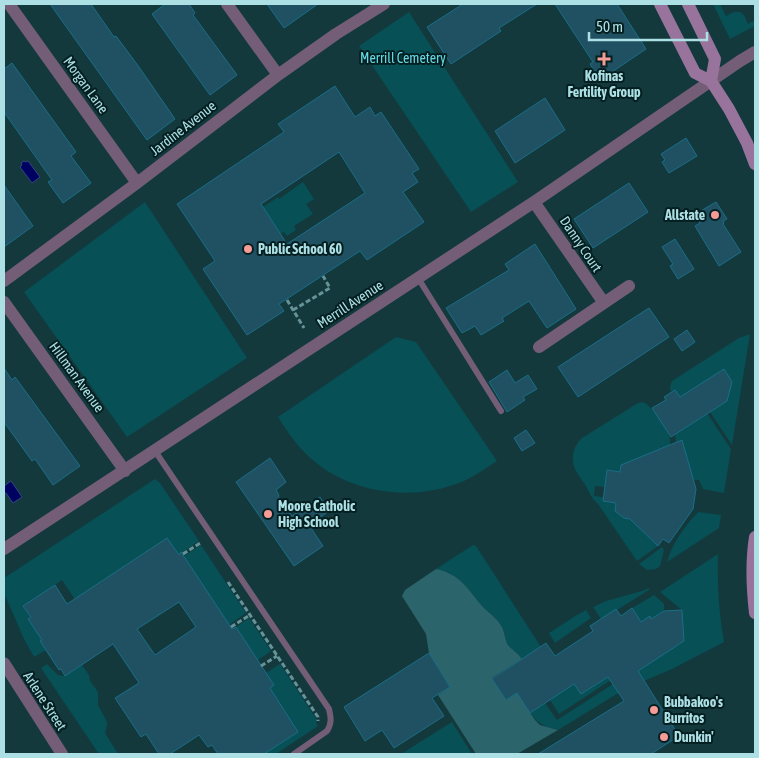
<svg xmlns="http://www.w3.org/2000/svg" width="759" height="758" font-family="'Asap Condensed',sans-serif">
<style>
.green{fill:#065056}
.forest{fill:#2b646a}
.water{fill:#00025f;stroke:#344587}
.building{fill:#1f5162;stroke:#1a6e88;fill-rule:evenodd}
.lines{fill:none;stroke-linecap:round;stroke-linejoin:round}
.path{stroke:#669398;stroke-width:3;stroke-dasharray:5 2.5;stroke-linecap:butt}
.service{stroke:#745d76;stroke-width:6}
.minor{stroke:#745d76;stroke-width:12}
.tertiary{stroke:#745d76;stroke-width:12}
.secondary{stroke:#98739b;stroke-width:12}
.poi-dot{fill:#f59c96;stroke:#051f21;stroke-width:2}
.labels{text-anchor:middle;stroke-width:4;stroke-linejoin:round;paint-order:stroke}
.park-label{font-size:14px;fill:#63dae6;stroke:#051f21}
.poi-label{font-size:14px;font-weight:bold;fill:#ace0e5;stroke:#051f21;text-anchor:start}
.street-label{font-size:14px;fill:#ace0e5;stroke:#051f21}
</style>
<rect width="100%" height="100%" fill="#13393d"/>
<!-- green -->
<path class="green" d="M713 4H720L726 16 734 12H740L744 15 748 24 755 20V26L730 39Z
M409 12 518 182 471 212 359 46Z
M303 182 314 199 306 204 313 214 294 226 296 230 287 236 284 232 280 234 263 207 278 197 279 199Z
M145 202 247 358 127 437 24 292Z
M750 334 732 445 710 412 727 400 732 382 724 369 680 397C672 393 667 391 672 381L739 338Z
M396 337 416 342 497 461C486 468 475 476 464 481 412 503 347 494 306 454 295 443 286 430 278 417Z
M643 402C652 406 664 424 668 433 670 436 670 441 670 445L620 472 607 470 605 487 595 486 594 496 603 497V501L616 503 615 511 624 518 630 519 658 546 637 561 598 504C592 499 590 494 587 488 584 482 579 477 576 471 570 460 573 446 582 438L638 403Z
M707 413 731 449 724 493 703 489 699 480H693L677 452 675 434Z
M155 479 160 483 199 541 179 555 167 538 85 592 86 616 62 580 24 606 31 617 28 619 42 640 46 650 34 657 24 639 4 593V578Z
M698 512 721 515 719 528 667 562C672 543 685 526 698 512Z
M201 545 246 613 229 625 184 556Z
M473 545 476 546 541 647 522 659C518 653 512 651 508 645 505 640 505 633 502 627 498 619 490 614 483 607 468 591 460 573 436 569Z
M662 547 664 550 660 566 656 569 647 570 639 564Z
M718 554C717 584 719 613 724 642L672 669 625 689 558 730C544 726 539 725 530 713L545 703 557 720 613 684 615 686 683 641 682 610 660 592Z
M649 588V590L617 610 616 609 601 619 593 607 606 601 642 591Z
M654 595 664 604V611L651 619 650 617 641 622 632 608Z
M586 610 591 618 555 643 549 633 577 615Z
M249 618 271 651 258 660 236 627Z
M47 664 58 675 64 676 82 665 89 675 90 681 96 689 98 693V705L107 722V726L105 733 118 754H99L41 668Z
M280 664 317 720 316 723 318 726 276 754H264L298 732 270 688 274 685 266 673Z
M608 677 611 680 559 714 550 700 574 684 581 694Z
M452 722 472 754H401Z"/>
<!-- forest -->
<path class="forest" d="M436 569C461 574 468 590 483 607 490 614 498 619 502 627 505 633 505 640 508 645 512 650 518 653 522 659L492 678 506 700 517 693 535 720 540 725 558 730 517 754H476L438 695 450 687 429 653 426 634 402 596 405 590Z"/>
<!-- water -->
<path class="water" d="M24 161 26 162 28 161 40 177 32 183 20 167 22 165 21 163Z
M11 481 22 497 13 503 6 493H4V486Z"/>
<!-- building -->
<path class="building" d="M50 4H91L114 37 116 36 139 67 175 119 147 140Z
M165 4H189L195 13 193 15 237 75 210 95 152 14Z
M267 4H318L284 28Z
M463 4H537L499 28 501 31 451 64 427 27Z
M555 4H617L646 49 600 80 590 64 593 62Z
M12 63 76 152 71 156 91 183 63 203 48 182 52 180 4 112V69Z
M335 86 355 117 370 107 375 116 381 112 419 169 412 173 418 182 403 192 424 222 367 260 360 251 279 304 284 311 247 335 203 269 215 261 177 204 284 132 278 124ZM339 152 365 193 287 244 261 204Z
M545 98 565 130 515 163 495 131Z
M686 138 697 156 669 173 662 162 665 160 661 154Z
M629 183 648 212 593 248 574 219Z
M4 185 33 226 4 247Z
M716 202 727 219 723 221 724 223 723 224 741 252 719 266 695 226 700 223 694 215Z
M675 239 694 269 678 279 670 266 673 264 662 247Z
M535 244 576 309 547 328 529 301 502 318 504 321 481 335 475 326 462 333 446 308 509 270 505 264Z
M649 308 669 337 578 397 558 367Z
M687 330 695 342 682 351 674 339Z
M4 368 12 380 15 377 80 466 53 485 35 459 32 461 4 422Z
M724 369 732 382 727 401 671 437 652 408 666 400 664 397 675 390 680 397Z
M507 370 515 383 528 375 537 389 523 397 525 400 507 412 489 382Z
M526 430 535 443 522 451 514 438Z
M682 440 696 489 693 509 669 543 663 539 658 546 630 519 624 518 615 511 616 503 603 501 607 470 620 472 621 465Z
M270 458 286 482 276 490 279 495 278 496 292 516 320 497 329 511 309 525 323 546 294 566 236 482Z
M167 538 179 555 181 552 232 629 236 627 274 685 270 688 298 732 264 754H218L212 745 208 747 199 735 170 754H159L146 734 141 737 115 698 139 683 113 644 65 676 61 669 59 670 40 641 42 640 28 619 31 617 23 606 55 585 67 604ZM179 602 196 627 155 655 137 629Z
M632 608 641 622 650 616 651 619 664 611 682 610 684 641 638 671 679 736 651 754H538L624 701 608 677 581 694 574 684 530 713 517 693 506 700 492 679 546 643 555 656 593 631 590 626 616 609 621 616Z
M429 653 450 687 432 698 444 716 394 748 382 730 365 741 344 707Z"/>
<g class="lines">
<!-- path -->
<path class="path" d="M287 300 304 328
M293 310 330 288 323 276
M183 554 202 542
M228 582 318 717V721
M231 627 250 615
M261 666 277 656"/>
<!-- service -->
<path class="service" d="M418 278 501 411
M155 451 329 709C331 718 332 723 327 731L294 754"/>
<!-- minor -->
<path class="minor" d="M9 4 137 183
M227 4 278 75
M534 202 604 303
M4 281 137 183 278 75 336 34 384 4
M4 302 125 471
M539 347 629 286
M4 549 534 202 740 61 755 52"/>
<!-- tertiary -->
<path class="tertiary" d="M4 663 62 754"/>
<!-- secondary -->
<path class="secondary" d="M660 4 695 73 711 81 729 109 747 143 755 164
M688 4 715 59 711 81
M755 537C751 562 752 587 755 613"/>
</g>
<!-- markers -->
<g class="poi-dot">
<path d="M601.5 51.5h5v5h5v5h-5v5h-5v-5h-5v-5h5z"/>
<circle cx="715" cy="215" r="5"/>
<circle cx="248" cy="249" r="5"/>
<circle cx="268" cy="514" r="5"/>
<circle cx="654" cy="710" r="5"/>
<circle cx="664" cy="737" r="5"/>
</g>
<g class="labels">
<!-- park labels -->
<g class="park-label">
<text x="403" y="63">Merrill Cemetery</text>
</g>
<!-- poi labels -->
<g class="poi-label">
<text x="604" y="81" text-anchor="middle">Kofinas<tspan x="604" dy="16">Fertility Group</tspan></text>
<text x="705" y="220" text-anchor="end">Allstate</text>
<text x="258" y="254">Public School 60</text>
<text x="278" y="511">Moore Catholic<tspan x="278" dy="16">High School</tspan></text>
<text x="664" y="707">Bubbakoo's<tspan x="664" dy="16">Burritos</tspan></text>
<text x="674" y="742">Dunkin'</text>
</g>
<!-- street labels -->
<g class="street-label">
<text transform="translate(86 85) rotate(54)" y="5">Morgan Lane</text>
<text transform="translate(183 128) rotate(-38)" y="5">Jardine Avenue</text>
<text transform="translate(581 244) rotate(56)" y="5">Danny Court</text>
<text transform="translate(350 304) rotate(-33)" y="5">Merrill Avenue</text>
<text transform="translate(77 377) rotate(54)" y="5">Hillman Avenue</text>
<text transform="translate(45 701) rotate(57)" y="5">Arlene Street</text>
</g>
</g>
<!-- border -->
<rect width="759" height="758" fill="none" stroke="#ace0e5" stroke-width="10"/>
<!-- scale -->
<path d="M589 32v8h118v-8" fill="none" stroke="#ace0e5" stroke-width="2.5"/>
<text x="596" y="32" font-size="15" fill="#ace0e5" stroke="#051f21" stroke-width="4" paint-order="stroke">50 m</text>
</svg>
